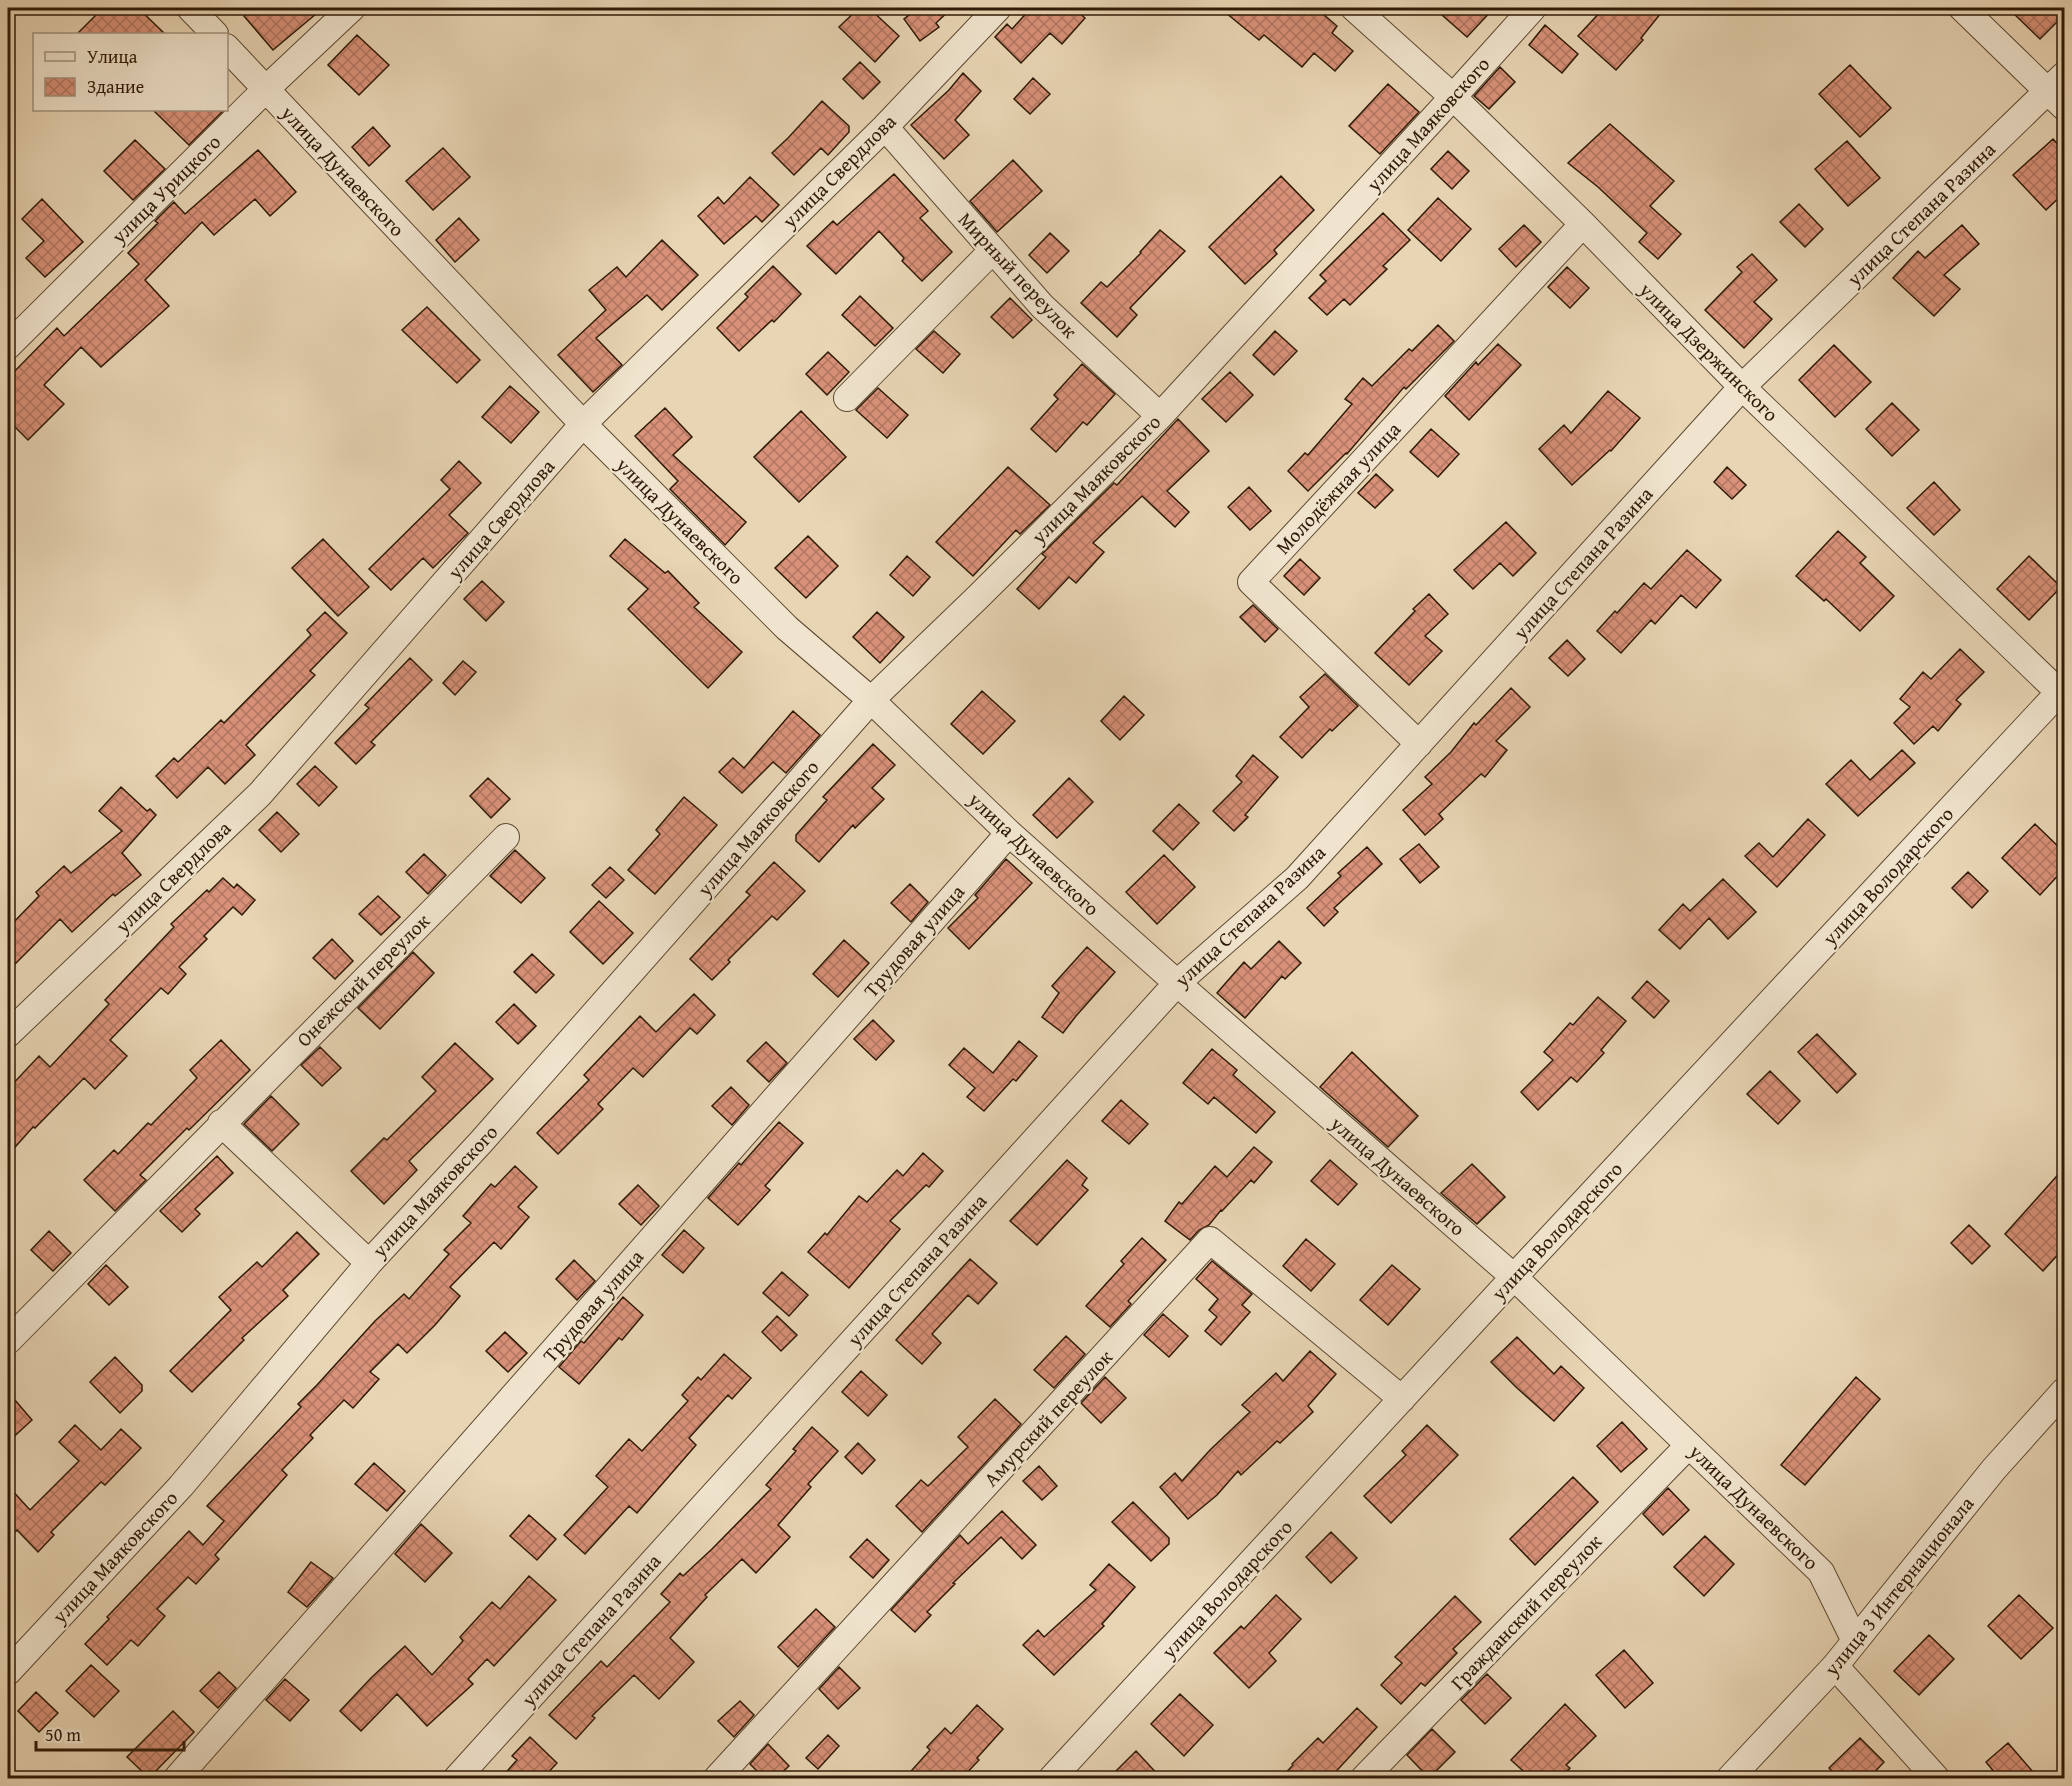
<svg xmlns="http://www.w3.org/2000/svg" width="2072" height="1786" font-family="'Gentium Book Plus',serif">
<style>
.building{fill:url(#building-cross-hatch);stroke:#2f1a07;stroke-width:1.5}
.lines{fill:none;stroke-linecap:round;stroke-linejoin:round}
.minor-casing{stroke:#5d4932;stroke-width:28}
.minor{stroke:#f0e4ce;stroke-width:26}
.labels{text-anchor:middle;stroke-width:4.5;stroke-linejoin:round;paint-order:stroke}
.street-label{font-size:20px;fill:#2f1a07;stroke:#f0e4ce}
</style>
<defs>
<pattern id="building-cross-hatch" width="8" height="8" patternUnits="userSpaceOnUse" patternTransform="scale(1.5)"><rect width="8" height="8" fill="#d99179"/><path d="M0 0l8 8M0 8l8-8" fill="none" stroke="#b07661"/></pattern>
</defs>
<rect width="100%" height="100%" fill="#e8d5b4"/>
<filter id="stains"><feTurbulence type="fractalNoise" baseFrequency=".00333" numOctaves="4"/><feColorMatrix values="0 0 0 0 .2 0 0 0 0 .09 0 0 0 0 .02 0 0 0 .5 -.17"/></filter>
<radialGradient id="worn" r=".72"><stop offset=".6" stop-color="#630" stop-opacity="0"/><stop offset="1" stop-color="#630" stop-opacity=".3"/></radialGradient>
<!-- building -->
<path class="building" d="M103 8H138L165 34H77Z
M254 8H323L273 50 244 16Z
M859 8H869L899 36 875 62 839 27Z
M918 8H952L936 23 939 27 920 41 904 19Z
M1031 8H1074L1085 18 1062 44 1050 33 1021 63 995 37 1007 24 1012 29Z
M1220 8H1316L1337 26 1332 33 1353 51 1335 71 1314 53 1302 67 1264 35 1259 40Z
M1434 8H1494L1467 37Z
M1604 8H1665L1641 38 1643 40 1616 70 1578 36Z
M2008 8H2064V15L2040 39Z
M1545 25 1578 54 1562 73 1529 45Z
M357 35 389 65 359 95 328 65Z
M860 62 880 82 863 99 843 79Z
M1850 65 1891 108 1860 137 1819 94Z
M1500 67 1515 82 1489 109 1474 96Z
M963 73 981 91 955 120 969 135 944 159 911 125 949 90Z
M1033 78 1050 94 1030 114 1014 99Z
M1388 84 1419 112 1380 154 1349 126Z
M822 101 849 126V132L828 155 821 148 794 175 772 153 788 138Z
M153 110H224L189 145Z
M1610 124 1674 181 1650 206 1681 234 1658 259 1639 242 1647 233 1598 187 1568 163Z
M373 127 390 146 369 166 352 147Z
M2053 139 2064 151V193L2046 210 2013 175Z
M135 140 165 169 133 200 104 171Z
M1847 141 1880 178 1848 206 1815 169Z
M443 148 470 177 433 210 406 181Z
M258 150 296 192 270 216 255 199 214 235 202 222 145 280 169 306 101 367 81 347 44 385 64 404 28 440 8 420V378L57 328 64 336 139 264 128 253 158 223 155 221 174 202 185 214Z
M1448 151 1469 171 1452 189 1431 169Z
M1013 160 1042 191 997 232 970 201Z
M894 174 928 211 920 218 952 252 922 281 902 261 904 258 879 231 836 274 807 246 833 221 837 225Z
M1281 176 1314 210 1274 250 1277 254 1245 284 1209 247Z
M750 177 779 205 762 222 756 216 724 244 698 216 718 197 724 204Z
M1438 198 1471 229 1441 261 1408 230Z
M42 199 83 242 45 277 26 258 44 241 22 219Z
M1799 204 1823 229 1805 247 1780 222Z
M1383 213 1410 240 1383 266 1387 269 1350 305 1344 299 1327 315 1309 298 1326 281 1320 275Z
M459 218 479 240 455 262 436 240Z
M1524 225 1541 242 1516 267 1499 249Z
M1962 225 1979 244 1944 275 1960 289 1934 316 1893 278 1918 251 1925 258Z
M1160 230 1185 251 1130 308 1137 315 1117 337 1081 303 1101 282 1107 287 1141 253 1140 252Z
M1050 233 1069 251 1047 273 1029 255Z
M662 240 698 275 662 310 647 295 596 338 622 365 593 392 558 355 606 310 589 290 617 267 626 277Z
M1752 254 1777 280 1754 302 1772 319 1744 348 1705 310 1742 272 1737 267Z
M773 266 801 294 774 322 772 320 739 351 717 328 748 297 745 294Z
M1567 267 1589 288 1570 308 1548 287Z
M860 296 893 328 875 346 842 315Z
M1010 298 1032 320 1013 338 991 317Z
M427 307 480 360 457 383 402 330Z
M1438 325 1454 341 1406 389 1404 387 1347 454 1346 453 1308 491 1288 471 1305 453 1308 455 1352 404 1345 399 1363 378 1372 386 1409 349 1412 351Z
M934 331 960 354 943 373 916 349Z
M1275 331 1297 351 1274 375 1253 355Z
M1498 344 1521 365 1469 420 1445 396 1476 362 1478 365Z
M1834 345 1871 382 1835 417 1799 380Z
M828 352 849 372 827 395 806 374Z
M1082 364 1115 394 1087 425 1083 422 1056 452 1031 429 1058 399 1054 395Z
M1230 372 1253 395 1226 422 1202 399Z
M510 386 539 412 511 443 482 417Z
M878 388 908 415 887 438 856 410Z
M1608 391 1640 418 1611 451 1610 450 1572 485 1539 449 1564 425 1571 433Z
M1892 403 1919 430 1892 456 1866 429Z
M665 408 692 437 673 455 746 522 725 545 670 489 678 481 635 436Z
M801 411 846 457 799 502 754 457Z
M1178 419 1209 451 1167 491 1189 512 1175 527 1142 496 1093 543 1104 552 1076 583 1069 577 1039 609 1017 589 1046 557 1042 554 1114 483 1117 485Z
M1431 429 1459 454 1438 477 1410 452Z
M459 461 481 483 449 515 468 533 433 568 423 558 391 590 369 569 450 489 441 480Z
M1008 467 1050 505 1020 534 1016 530 973 576 936 542Z
M1727 467 1746 485 1732 499 1714 482Z
M1376 474 1393 490 1375 508 1358 493Z
M1934 482 1960 510 1934 535 1907 508Z
M1249 487 1271 511 1250 530 1228 507Z
M1506 522 1536 553 1513 576 1500 563 1473 589 1454 570Z
M1838 531 1866 557 1860 563 1894 596 1860 631 1826 599 1824 601 1796 576Z
M808 536 838 566 806 598 775 568Z
M323 539 369 587 338 616 292 568Z
M625 539 665 573 668 571 699 603 694 607 742 652 708 688 628 609 648 589 610 556Z
M1687 550 1721 580 1696 608 1681 595 1655 624 1651 620 1621 653 1597 631 1615 611 1617 613 1644 583 1651 589Z
M907 556 930 577 913 596 890 575Z
M2029 556 2061 587 2029 620 1997 589Z
M1300 559 1320 578 1304 595 1284 576Z
M482 581 504 602 486 621 464 599Z
M1429 594 1448 614 1425 636 1442 651 1409 685 1375 653 1415 611 1413 609Z
M1253 605 1278 629 1265 642 1240 617Z
M325 612 347 633 310 671 315 675 246 745 255 755 225 784 208 767 177 798 156 776 174 758 178 762 221 720 224 723 311 635 307 630Z
M877 612 904 637 880 663 853 637Z
M1567 640 1585 659 1568 676 1549 658Z
M1960 649 1984 672 1956 700 1961 704 1938 731 1933 726 1914 744 1894 723 1910 707 1900 699 1923 672 1931 679Z
M410 658 432 680 371 742 375 745 356 764 335 743 369 708 365 705Z
M463 661 476 672 455 695 443 683Z
M1325 674 1358 706 1332 731 1330 729 1302 758 1280 737 1309 707 1300 697Z
M1511 688 1530 707 1496 741 1507 750 1485 777 1481 774 1439 814 1443 819 1425 835 1403 810 1432 784 1425 777 1451 752 1474 723 1476 725Z
M982 691 1015 721 983 754 951 724Z
M1124 696 1144 715 1120 740 1101 721Z
M793 711 820 735 786 773 773 762 742 793 719 772 733 758 744 768Z
M873 744 895 765 872 788 884 799 855 828 853 825 819 862 796 841V835L827 800 823 797Z
M1902 750 1915 763 1858 816 1826 784 1851 760 1870 780Z
M1253 755 1278 777 1245 815 1248 817 1234 831 1213 811 1242 782 1236 776Z
M315 766 337 787 319 806 297 784Z
M488 778 510 799 491 818 470 796Z
M1069 778 1093 802 1057 838 1033 815Z
M121 787 147 811 150 809 156 815 122 853 141 875 115 896 113 894 72 932 60 919 8 971V928L39 896 36 892 64 866 71 873 122 831 99 811Z
M684 797 717 825 655 894 628 870 660 834 656 830Z
M1179 804 1199 823 1173 850 1153 831Z
M277 812 299 834 281 852 259 830Z
M1808 819 1825 835 1777 887 1745 856 1759 843 1773 857Z
M2035 824 2064 852V869L2040 895 2002 858Z
M1419 844 1439 867 1420 883 1400 859Z
M1367 847 1382 864 1334 908 1338 912 1324 926 1307 908 1341 876 1338 873Z
M515 850 545 878 521 903 490 876Z
M424 854 446 875 428 894 406 872Z
M1164 855 1195 887 1157 924 1126 892Z
M1006 859 1032 883 969 949 948 928 978 898 975 895Z
M774 862 805 891 777 920 772 916 728 960 730 962 712 980 690 959 750 895 746 892Z
M610 867 624 880 606 898 592 885Z
M1968 872 1988 891 1972 908 1952 888Z
M223 878 234 888 237 884 255 900 242 915 233 907 204 936 207 939 179 967 186 974 168 994 161 988 110 1040 127 1056 95 1089 84 1078 35 1128 33 1127 8 1155V1089L39 1056 50 1067 109 1004 105 1000 174 927 171 924 207 890 209 892Z
M1723 879 1756 912 1728 939 1709 918 1680 949 1659 930 1683 904 1690 911Z
M910 884 928 902 911 922 891 903Z
M378 896 400 917 381 935 359 914Z
M599 901 633 933 603 964 570 932Z
M332 939 353 961 335 979 313 958Z
M844 940 869 963 838 997 813 974Z
M1279 941 1301 963 1285 979 1282 976 1245 1018 1217 993 1244 962 1251 969Z
M1087 947 1115 972 1076 1016 1063 1033 1042 1017 1059 993 1052 986Z
M413 952 434 973 380 1029 358 1008Z
M532 954 554 975 536 993 514 972Z
M1647 981 1669 1001 1654 1018 1632 998Z
M694 994 715 1015 697 1034 690 1028 643 1077 633 1068 598 1104 603 1109 558 1154 537 1133 589 1080 584 1075 640 1016 656 1032Z
M1598 997 1626 1021 1601 1050 1604 1053 1577 1082 1571 1077 1538 1110 1521 1092 1553 1060 1544 1052 1570 1023 1573 1025Z
M514 1004 536 1026 518 1044 496 1022Z
M873 1020 894 1041 876 1060 854 1039Z
M1817 1034 1856 1074 1837 1093 1798 1052Z
M221 1040 250 1070 189 1130 187 1128 140 1175 146 1180 115 1211 84 1180 114 1150 118 1154 148 1123 151 1125 197 1078 190 1070Z
M1019 1041 1037 1056 1016 1081 1013 1079 984 1111 967 1097 975 1088 949 1065 964 1048 993 1073Z
M766 1042 787 1063 769 1082 747 1061Z
M455 1043 493 1079 409 1161 417 1170 384 1204 351 1171 384 1138 387 1140 436 1091 422 1077Z
M320 1047 341 1068 322 1086 301 1065Z
M1212 1049 1237 1070 1233 1075 1275 1112 1256 1133 1214 1097 1208 1104 1183 1083Z
M1352 1052 1418 1116 1388 1147 1320 1087Z
M1770 1071 1800 1101 1778 1124 1747 1094Z
M731 1087 749 1105 732 1125 712 1106Z
M271 1096 299 1124 272 1151 244 1124Z
M1121 1100 1148 1124 1129 1144 1102 1121Z
M779 1122 803 1143 765 1186 770 1190 738 1225 708 1198 739 1163 741 1165Z
M1254 1147 1272 1162 1254 1183 1251 1180 1222 1211 1221 1210 1209 1225 1199 1230 1190 1240 1165 1221 1179 1202 1182 1204 1215 1166 1227 1177Z
M923 1153 943 1171 929 1187 926 1185 890 1221 900 1229 849 1288 808 1252 825 1233 827 1235 859 1196 867 1202 897 1170 903 1176Z
M217 1156 233 1173 195 1209 200 1214 182 1232 160 1211Z
M1067 1160 1087 1178 1082 1185 1088 1190 1037 1245 1010 1221Z
M1330 1160 1357 1184 1338 1205 1311 1181Z
M1472 1164 1505 1197 1477 1224 1441 1193Z
M515 1166 537 1187 518 1207 529 1217 501 1249 494 1242 450 1287 460 1296 435 1325 407 1353 398 1344 370 1372 379 1379 353 1408 344 1400 310 1435 313 1438 282 1470 287 1475 215 1555 219 1559 196 1584 188 1577 157 1609 165 1616 138 1646 131 1640 107 1665 85 1644 109 1619 107 1617 189 1531 203 1545 224 1521 207 1506 301 1407 298 1404 317 1385 375 1321 404 1294 409 1299 449 1254 444 1250 471 1223 463 1216 491 1184 495 1187Z
M2064 1168V1248L2043 1271 2005 1234Z
M638 1185 659 1206 641 1225 619 1204Z
M1969 1225 1990 1246 1972 1264 1951 1243Z
M684 1230 704 1248 683 1273 662 1255Z
M49 1231 71 1253 53 1271 31 1250Z
M297 1232 319 1254 283 1290 288 1296 242 1338 244 1340 192 1392 170 1371 231 1310 219 1297 257 1262 262 1267Z
M1142 1238 1166 1260 1128 1301 1131 1304 1110 1327 1086 1306 1124 1264 1121 1261Z
M1306 1239 1335 1264 1311 1291 1283 1266Z
M970 1259 997 1283 978 1304 968 1295 932 1334 941 1343 922 1364 896 1340Z
M574 1260 595 1281 577 1300 556 1279Z
M1212 1261 1252 1294 1242 1305 1250 1312 1221 1345 1205 1331 1217 1317 1209 1310 1218 1299 1196 1279Z
M106 1265 128 1287 109 1305 88 1284Z
M1392 1265 1420 1289 1388 1325 1360 1300Z
M782 1272 808 1295 789 1316 763 1293Z
M623 1297 643 1315 622 1340 619 1338 579 1384 559 1367 581 1341 584 1343Z
M1163 1314 1188 1336 1169 1357 1144 1335Z
M777 1316 797 1335 781 1351 762 1332Z
M505 1332 527 1353 508 1372 486 1351Z
M1066 1336 1085 1354 1054 1388 1034 1370Z
M1517 1337 1554 1374 1561 1366 1584 1388 1554 1421 1517 1388 1491 1362Z
M1310 1351 1336 1374 1308 1406 1313 1412 1280 1443 1277 1441 1241 1475 1238 1471 1217 1495 1188 1519 1160 1487 1175 1473 1182 1481 1210 1450 1250 1412 1242 1405 1276 1373 1283 1381Z
M724 1354 751 1378 732 1399 728 1395 689 1438 696 1445 637 1513 629 1506 585 1554 564 1535 608 1487 596 1476 629 1439 642 1451 688 1401 682 1395 698 1377 701 1380Z
M115 1357 142 1385V1391L120 1413 90 1382Z
M861 1371 887 1395 868 1416 842 1392Z
M1105 1377 1126 1398 1101 1423 1081 1403Z
M1856 1377 1880 1399 1805 1485 1781 1465Z
M8 1392 32 1420 8 1442Z
M995 1399 1021 1424 922 1532 896 1506 921 1480 928 1486 968 1447 958 1437Z
M1622 1422 1647 1449 1621 1472 1597 1446Z
M75 1425 101 1450 121 1429 141 1448 105 1485 101 1482 51 1532 54 1535 38 1552 17 1530 8 1539V1486L30 1510 79 1461 59 1442Z
M1427 1425 1458 1455 1391 1523 1364 1496 1406 1455 1402 1451Z
M812 1427 838 1451 808 1484 811 1487 778 1525 790 1537 756 1573 742 1559 705 1595 707 1597 670 1638 694 1662 659 1699 634 1675 592 1716 595 1718 576 1739 549 1715 601 1661 607 1667 670 1602 661 1594 680 1573 683 1576 712 1549 771 1489 766 1485 796 1451 793 1449Z
M858 1443 875 1460 862 1474 845 1457Z
M374 1463 405 1491 387 1511 355 1484Z
M1039 1466 1057 1486 1042 1500 1023 1481Z
M1573 1477 1598 1502 1535 1565 1510 1539Z
M1668 1488 1689 1510 1663 1535 1643 1514Z
M1133 1502 1169 1538V1544L1151 1561 1112 1522Z
M1002 1511 1036 1545 1022 1559 1001 1537 953 1583 955 1584 927 1612 931 1615 915 1632 891 1610 960 1535 968 1544Z
M529 1515 556 1539 537 1560 510 1536Z
M421 1524 452 1553 425 1582 395 1554Z
M1331 1532 1357 1558 1331 1583 1306 1557Z
M1705 1536 1734 1564 1704 1596 1674 1567Z
M867 1539 889 1560 873 1578 850 1557Z
M311 1562 333 1578 307 1607 288 1592Z
M1109 1564 1135 1587 1102 1624 1104 1626 1054 1675 1023 1645 1038 1630 1044 1637 1096 1590 1090 1585Z
M529 1576 556 1600 494 1666 487 1659 468 1679 473 1684 427 1726 397 1694 361 1731 340 1711 371 1678 405 1646 432 1675 463 1641 460 1637 492 1602 500 1609Z
M1276 1595 1301 1619 1269 1653 1276 1661 1249 1688 1214 1653 1241 1626 1244 1629Z
M2019 1595 2053 1628 2021 1659 1988 1626Z
M1455 1596 1481 1622 1453 1649 1457 1653 1425 1686 1421 1683 1401 1704 1381 1685 1402 1663 1395 1657Z
M816 1609 835 1627 798 1667 778 1647Z
M1929 1635 1954 1659 1919 1695 1894 1671Z
M1624 1650 1653 1683 1625 1708 1596 1675Z
M91 1665 119 1691 94 1717 66 1691Z
M839 1667 860 1688 838 1709 819 1689Z
M219 1672 236 1688 218 1708 200 1691Z
M1487 1674 1511 1698 1485 1724 1461 1700Z
M285 1679 309 1700 290 1721 266 1700Z
M36 1692 58 1713 39 1732 18 1711Z
M1180 1694 1213 1725 1184 1756 1151 1724Z
M740 1701 754 1715 734 1737 718 1721Z
M1565 1704 1596 1736 1566 1765 1570 1768 1560 1779H1532L1511 1760Z
M977 1705 1003 1729 977 1758 979 1760 961 1779H904L930 1750 927 1747 945 1728 951 1734Z
M1357 1708 1377 1727 1329 1779H1280L1293 1765 1292 1764 1318 1738 1323 1743Z
M173 1711 194 1732 149 1778 127 1757Z
M1432 1729 1455 1752 1429 1778 1407 1755Z
M828 1735 839 1746 818 1769 806 1758Z
M530 1737 557 1763 542 1779H500L517 1760 512 1756Z
M1860 1738 1884 1762 1868 1779H1839L1829 1768Z
M2008 1743 2039 1779H2000L1986 1762Z
M768 1744 789 1766 775 1779H765L750 1764Z
M1136 1751 1162 1779H1108Z"/>
<g class="lines">
<!-- minor casing -->
<g class="minor-casing">
<path id="minor" d="M190 8 215 34
M1354 8 1453 97 1583 224 1742 387 2064 697
M1962 8 2064 107
M226 47 583 424 787 628 871 700 1009 833 1177 983 1514 1277 1821 1572 1855 1641
M885 127 1042 306 1160 416
M8 346 266 89 352 8
M847 398 993 250
M1419 744 1251 582 1583 224
M8 1034 260 794 583 424 885 127 998 8
M221 1123 369 1263
M8 1341 506 837
M1835 1666 1936 1778
M8 1672 181 1486 369 1263 481 1142 871 700 978 597 1160 416 1453 97 1533 8
M177 1778 1009 833
M457 1778 1177 983 1297 878 1742 387 2064 75
M717 1778 1210 1240 1402 1399
M1052 1778 1514 1277 2064 687
M1364 1778 1689 1445
M1730 1778 1835 1666 1994 1469 2064 1391"/>
</g>
<!-- minor -->
<use href="#minor" class="minor"/>
</g>
<g class="labels">
<!-- street labels -->
<g class="street-label">
<text transform="translate(1428 124) rotate(-48)" y="7">улица Маяковского</text>
<text transform="translate(343 171) rotate(47)" y="7">улица Дунаевского</text>
<text transform="translate(839 171) rotate(-45)" y="7">улица Свердлова</text>
<text transform="translate(166 189) rotate(-45)" y="7">улица Урицкого</text>
<text transform="translate(1921 214) rotate(-44)" y="7">улица Степана Разина</text>
<text transform="translate(1018 275) rotate(47)" y="7">Мирный переулок</text>
<text transform="translate(1709 352) rotate(45)" y="7">улица Дзержинского</text>
<text transform="translate(1096 479) rotate(-45)" y="7">улица Маяковского</text>
<text transform="translate(1338 488) rotate(-47)" y="7">Молодёжная улица</text>
<text transform="translate(501 519) rotate(-49)" y="7">улица Свердлова</text>
<text transform="translate(680 521) rotate(45)" y="7">улица Дунаевского</text>
<text transform="translate(1583 563) rotate(-48)" y="7">улица Степана Разина</text>
<text transform="translate(758 828) rotate(-49)" y="7">улица Маяковского</text>
<text transform="translate(1034 854) rotate(43)" y="7">улица Дунаевского</text>
<text transform="translate(1888 876) rotate(-47)" y="7">улица Володарского</text>
<text transform="translate(173 877) rotate(-44)" y="7">улица Свердлова</text>
<text transform="translate(1250 916) rotate(-43)" y="7">улица Степана Разина</text>
<text transform="translate(914 941) rotate(-49)" y="7">Трудовая улица</text>
<text transform="translate(363 980) rotate(-45)" y="7">Онежский переулок</text>
<text transform="translate(1398 1176) rotate(41)" y="7">улица Дунаевского</text>
<text transform="translate(435 1191) rotate(-47)" y="7">улица Маяковского</text>
<text transform="translate(1557 1231) rotate(-47)" y="7">улица Володарского</text>
<text transform="translate(917 1270) rotate(-48)" y="7">улица Степана Разина</text>
<text transform="translate(593 1306) rotate(-49)" y="7">Трудовая улица</text>
<text transform="translate(1048 1418) rotate(-47)" y="7">Амурский переулок</text>
<text transform="translate(1754 1507) rotate(44)" y="7">улица Дунаевского</text>
<text transform="translate(115 1557) rotate(-47)" y="7">улица Маяковского</text>
<text transform="translate(1899 1586) rotate(-51)" y="7">улица 3 Интернационала</text>
<text transform="translate(1227 1589) rotate(-47)" y="7">улица Володарского</text>
<text transform="translate(1526 1612) rotate(-46)" y="7">Гражданский переулок</text>
<text transform="translate(591 1630) rotate(-48)" y="7">улица Степана Разина</text>
</g>
</g>
<!-- margin -->
<rect width="2072" height="1786" fill="none" stroke="#e8d5b4" stroke-width="30"/>
<rect x="9" y="9" width="2054" height="1768" fill="none" stroke="#2f1a07" stroke-width="3"/>
<rect x="15" y="15" width="2042" height="1756" fill="none" stroke="#2f1a07" stroke-width="1.5"/>
<!-- legend -->
<rect x="33" y="33" width="195" height="78" fill="#f0e4ce" stroke="#a3937e" stroke-width="1.5"/>
<rect x="45" y="52" width="30" height="9" fill="#f0e4ce" stroke="#a3937e" stroke-width="1.5"/>
<text x="87" y="63" font-size="18" fill="#2f1a07">Улица</text>
<rect x="45" y="78" width="30" height="18" fill="url(#building-cross-hatch)" stroke="#a3937e" stroke-width="1.5"/>
<text x="87" y="93" font-size="18" fill="#2f1a07">Здание</text>
<!-- scale -->
<path d="M36 1741v9h148v-9" fill="none" stroke="#2f1a07" stroke-width="3"/>
<text x="45" y="1741" font-size="18" fill="#2f1a07" stroke="#f0e4ce" stroke-width="4.5" paint-order="stroke">50 m</text>
<rect width="100%" height="100%" filter="url(#stains)"/>
<rect width="100%" height="100%" fill="url(#worn)"/>
</svg>
